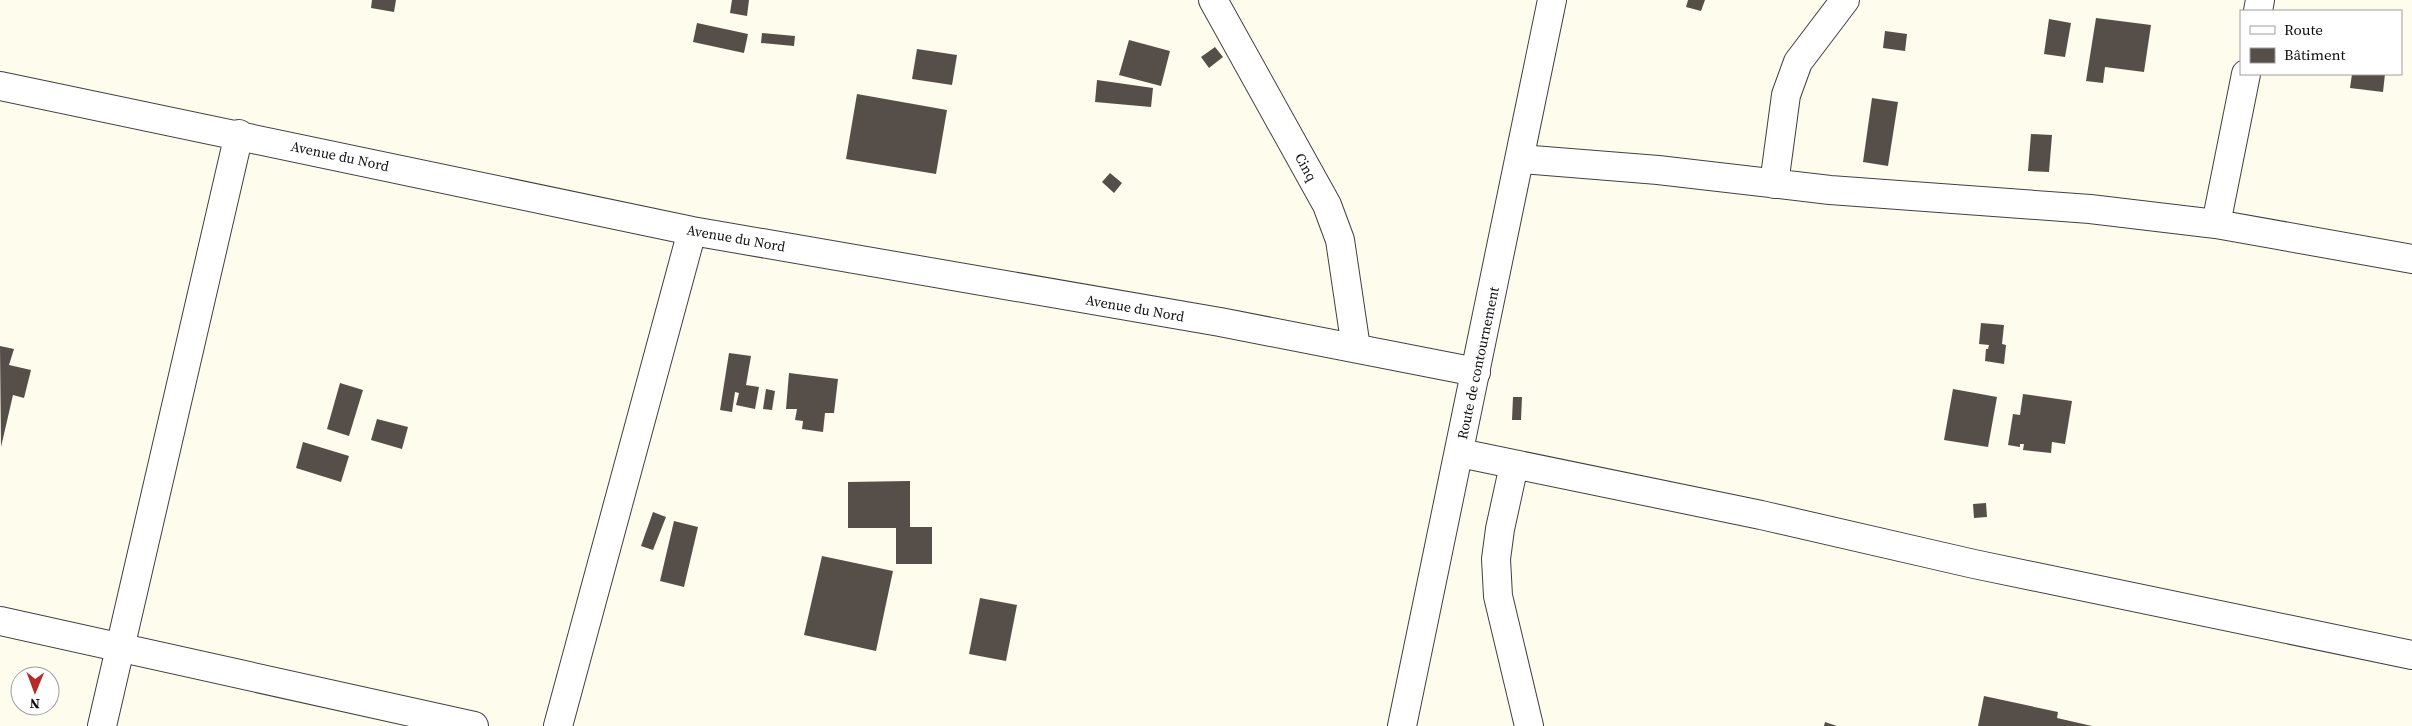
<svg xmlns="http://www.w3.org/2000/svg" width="2412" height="726" font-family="'Source Serif 4',serif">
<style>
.building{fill:#554e49}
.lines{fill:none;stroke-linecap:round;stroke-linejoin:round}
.minor-casing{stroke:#404040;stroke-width:30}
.tertiary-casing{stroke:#404040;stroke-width:30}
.minor{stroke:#fff;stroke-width:28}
.tertiary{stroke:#fff;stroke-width:28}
.labels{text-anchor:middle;stroke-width:5;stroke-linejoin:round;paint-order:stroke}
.street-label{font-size:14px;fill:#0d0d0d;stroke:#fff}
</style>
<rect width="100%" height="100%" fill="#fefced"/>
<!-- building -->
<path class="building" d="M372 0H396L394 12 371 8Z
M732 0H749L747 16 730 13Z
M1688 0H1705L1701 11 1686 7Z
M2096 18 2151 25 2144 72 2105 67 2103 83 2086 81Z
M2049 19 2071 23 2065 57 2044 54Z
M697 23 748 34 744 53 693 42Z
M1885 31 1907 34 1905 51 1883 48Z
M762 33 795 36 794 46 761 43Z
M1129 40 1170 51 1161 86 1119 75Z
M1215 47 1223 57 1209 68 1201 57Z
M917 49 957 55 952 85 912 79Z
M2352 74H2385L2383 92 2350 88Z
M1097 80 1153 88 1151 107 1095 102Z
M857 94 947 110 936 174 846 159Z
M1872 98 1898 102 1888 166 1863 162Z
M2031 134 2052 135 2049 172 2028 171Z
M1110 173 1122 183 1114 193 1102 182Z
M1981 323 2004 325 2002 344 2006 345 2004 364 1985 361 1986 349H1988L1989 345 1979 344Z
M0 346 14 349 9 365 31 370 24 398 13 395 1 447Z
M729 353 751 356 746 385 759 387 755 409 736 405 739 393 735 392 732 412 720 410Z
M789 373 838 379 834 413H825L823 432 802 429 803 421 795 420 797 409H786Z
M340 383 363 390 349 436 327 429Z
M766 389 775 391 772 410 763 409Z
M1953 389 1997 397 1988 447 1944 440Z
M2023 394 2072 401 2065 444 2052 442 2051 453 2023 450 2024 444H2020V447L2008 445 2013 414 2020 415Z
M1513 397H1522L1521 420H1512Z
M377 419 408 427 402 449 371 440Z
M303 442 349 456 341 482 296 468Z
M910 481V527H932V564H896V528H848V482Z
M1986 503 1987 517 1974 518 1973 504Z
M653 512 666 517 653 550 641 546Z
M674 521 698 527 684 587 660 581Z
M822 556 893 571 876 651 804 635Z
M980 598 1017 605 1006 661 969 654Z
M1984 696 2058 712 2057 718 2092 726H1978Z
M1825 722 1837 726H1824Z"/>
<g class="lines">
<!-- minor casing -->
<g class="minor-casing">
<path id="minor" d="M1213 0 1327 205 1340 240 1356 348
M2258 11 2260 0
M0 86 692 231 1220 322 1476 372
M1521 159 1658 170 1830 190 2090 209 2216 224 2412 259
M1774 184 1786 95 1798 62 1845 0
M2216 224 2246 74
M1460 453 1761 515 1974 564 2412 655
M1514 465 1500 529 1496 559 1498 596 1529 726
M0 621 474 726
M102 726 239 134
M558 726 692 231"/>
</g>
<!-- tertiary casing -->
<g class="tertiary-casing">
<path id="tertiary" d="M1402 726 1552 0"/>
</g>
<!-- minor -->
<use href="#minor" class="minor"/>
<!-- tertiary -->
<use href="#tertiary" class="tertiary"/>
</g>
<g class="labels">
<!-- street labels -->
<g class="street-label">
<text transform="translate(340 156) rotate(12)" y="5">Avenue du Nord</text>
<text transform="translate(1306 167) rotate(61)" y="5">Cinq</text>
<text transform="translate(736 238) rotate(10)" y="5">Avenue du Nord</text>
<text transform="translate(1135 308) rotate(10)" y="5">Avenue du Nord</text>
<text transform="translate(1478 363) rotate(-78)" y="5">Route de contournement</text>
</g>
</g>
<!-- legend -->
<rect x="2240" y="10" width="162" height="65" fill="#ffffff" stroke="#9e9e9e"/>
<rect x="2250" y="26" width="25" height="8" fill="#ffffff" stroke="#9e9e9e"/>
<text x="2284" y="35" font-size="15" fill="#0d0d0d">Route</text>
<rect x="2250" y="48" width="25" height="15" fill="#554e49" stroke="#9e9e9e"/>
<text x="2284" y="60" font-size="15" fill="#0d0d0d">Bâtiment</text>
<!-- north arrow -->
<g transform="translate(35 691) rotate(181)"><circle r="24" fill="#ffffff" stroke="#9e9e9e"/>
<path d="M0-4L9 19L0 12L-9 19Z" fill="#b72a2b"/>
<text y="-8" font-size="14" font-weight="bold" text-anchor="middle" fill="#0d0d0d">N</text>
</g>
</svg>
